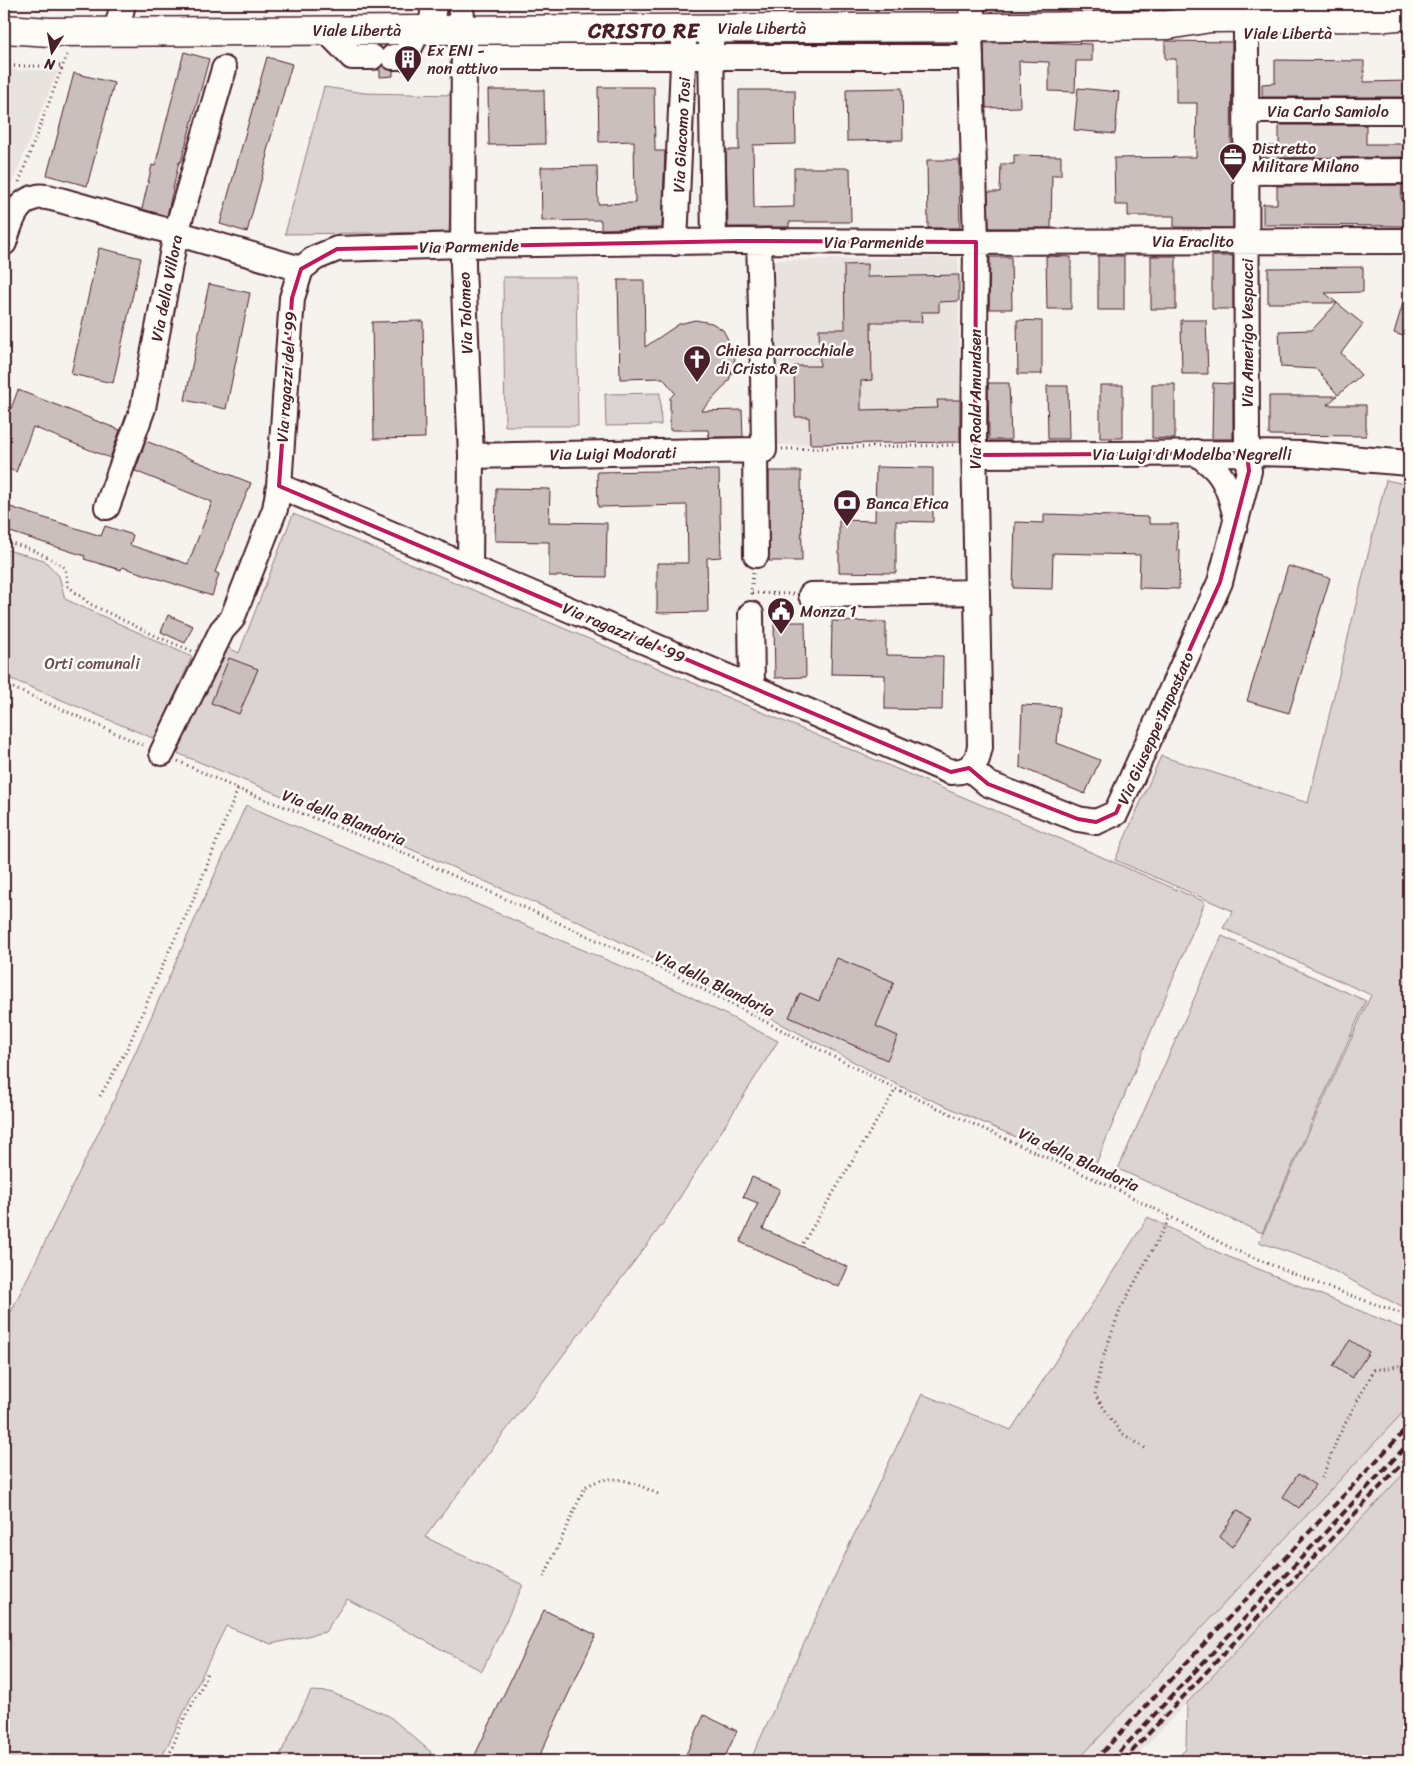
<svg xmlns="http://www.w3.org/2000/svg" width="1413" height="1765" font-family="Sriracha,sans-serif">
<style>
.built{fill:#e9e3e0}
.green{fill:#dcd4d2;stroke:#937a7e}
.building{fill:#cbbfbe;stroke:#4a1f2b}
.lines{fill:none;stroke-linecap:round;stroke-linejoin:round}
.minor-casing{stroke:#4a1f2b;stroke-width:28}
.major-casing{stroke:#4a1f2b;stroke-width:31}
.path{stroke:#4a1f2b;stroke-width:3;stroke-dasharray:1 4;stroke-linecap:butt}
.minor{stroke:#fdfcf7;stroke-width:24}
.major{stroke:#fdfcf7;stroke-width:28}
.rail{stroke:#4a1f2b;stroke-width:4;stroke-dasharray:8 4;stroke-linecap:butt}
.marked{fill:none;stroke:#c2185b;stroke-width:4;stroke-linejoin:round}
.labels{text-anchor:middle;stroke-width:5;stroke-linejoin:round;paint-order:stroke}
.street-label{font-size:16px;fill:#4a1f2b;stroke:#fdfcf7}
.poi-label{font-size:16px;fill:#4a1f2b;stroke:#fdfcf7;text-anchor:start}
.park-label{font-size:16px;fill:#6e4c55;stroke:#fdfcf7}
.district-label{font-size:21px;font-weight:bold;letter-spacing:1px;fill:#4a1f2b;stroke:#fdfcf7}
</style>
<rect width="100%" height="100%" fill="#f6f3ef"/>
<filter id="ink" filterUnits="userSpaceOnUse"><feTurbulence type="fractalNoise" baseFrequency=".02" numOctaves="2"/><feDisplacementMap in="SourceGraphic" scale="10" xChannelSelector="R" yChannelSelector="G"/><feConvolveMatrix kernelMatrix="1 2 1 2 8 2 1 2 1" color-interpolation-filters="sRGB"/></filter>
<g filter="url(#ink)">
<!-- built -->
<path class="built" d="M4 70H58L13 181 4 185Z
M958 257 961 442 777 445 774 260Z
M1409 1406V1468L1132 1761H1077Z"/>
<!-- green -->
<path class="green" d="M324 87 365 93 454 95 449 232 285 234Z
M503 277H576L578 426H505Z
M660 393 661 425 606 426 605 394Z
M1386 480 1409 485V1311L1317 1262 1259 1242 1371 995 1223 928 1233 911 1115 860 1161 756 1308 803Z
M293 514 1008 816 1205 902 1093 1171 900 1086 772 1019 595 929 385 838 177 753 222 645 239 653Z
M4 549 44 560 59 576 65 599 192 657 155 739 4 676Z
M246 805 681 992 778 1041 665 1221 425 1537 523 1585 482 1671 347 1599 325 1632 271 1644 226 1626 160 1761H4V1326L110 1109Z
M1222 936 1366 1001 1262 1233 1118 1169Z
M1148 1217 1217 1252 1409 1331V1406L1077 1761H861L857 1759 855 1761H750L852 1539 922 1394 1011 1430Z
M1409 1468V1761H1174L1186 1749 1187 1703Z
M311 1691 330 1692 389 1716 431 1752 429 1761H277Z"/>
<!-- building -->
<path class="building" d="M1165 41 1232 42 1231 156H1233V228L1174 227V216H1128V205H1115L1114 158 1196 157 1197 103H1176V59H1165Z
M1037 42 1092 44V61H1076L1075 92 1049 91V62L1019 61 1020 107 986 108 984 43Z
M184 52 209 59 181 162H179L167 216 142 209 152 165 155 166Z
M267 57 292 64 266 154 268 155 247 232 220 224Z
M1275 60 1364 61V82L1409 81V97H1262V84L1275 83Z
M382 65 387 69 393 71V76L380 77V70H376Z
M74 73 114 83 87 186 47 175Z
M598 87H654L655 151H665L662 228 601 229V220L542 221 541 167 597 166 598 204 635 203 634 141 599 142Z
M902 88 903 140 847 141 846 89Z
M1078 88 1119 92 1115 134 1074 130Z
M488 90H544L545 144 489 145Z
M739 90H795L796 144 753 145 754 208 794 207V168H850L851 222H789V227H728L726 150H739Z
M1279 125H1366V144H1409V157L1262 158V146H1279Z
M1014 155 1061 156V175H1052L1051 228H989L988 192H1000L1001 164H1014Z
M927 160H959L960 228H928Z
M1402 185 1401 199H1409V226L1263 225V204H1277V186Z
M99 248 141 258 113 383 71 374Z
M1046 256 1071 257V309H1047Z
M1098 256H1124V310H1098Z
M1151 256H1176V309H1151Z
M1212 256H1233V309H1212Z
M990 257H1011L1012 309H989Z
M867 264V277L959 275V301L939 302V312H921L922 322H871L872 380 861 381V410L938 408 937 400H960V442L810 444 809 417H795L794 366H820L819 329H845L844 265Z
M1363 267V292L1325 293 1337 303H1268V268Z
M618 280H644L645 347 679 324 695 320 712 323 723 330 733 349 735 358 732 371 729 380 723 388 701 411 742 410 743 437H709L708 430H670V398L675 393 663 378 620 379Z
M209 284 250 293 226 409 185 400Z
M1406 293H1409V338L1394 333Z
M1337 303 1363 324 1341 353 1361 375 1338 395 1316 369 1281 367 1279 331 1312 330Z
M1017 320 1042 321V374H1018Z
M1181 320H1206L1208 374H1182Z
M423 321 425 438 374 439 372 322Z
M988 383H1009L1011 440H989Z
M1213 383 1233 384V439H1212Z
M1152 384H1175V439L1152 438Z
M1100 385H1123V438H1100Z
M1047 386H1068L1069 439H1048Z
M18 390 120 430 110 458 33 427 16 472 4 467V427Z
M1269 396H1337L1327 405H1366V436L1269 435Z
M146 441 251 483 215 572 219 574 212 596 122 567 121 570 84 559 85 556 4 530V505L101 536 105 526 133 535 130 545 188 564 212 502 135 471Z
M876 467 933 468V522L896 521V573L839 572V520L875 521Z
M719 470 721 557 707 558 708 612 657 613V563H688L687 505 598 507 597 472Z
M769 471H801L802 561H769Z
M496 488 550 489 549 522 607 523 606 577 549 576V542L495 541Z
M1044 514 1149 517V524H1178L1177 550H1180L1179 589 1139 588 1140 555 1053 553 1052 589 1013 588 1015 522 1044 523Z
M1288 566 1330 578 1289 713 1247 701Z
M168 615 193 626 185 643 161 632Z
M832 621 886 622V655L943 656 942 710 885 709V675L831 674Z
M774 622H805L806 677 775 678Z
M229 658 258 669 239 714 211 703Z
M1022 705 1060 707 1057 743 1100 760 1085 794 1020 767Z
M837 958 894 982 876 1026 898 1036 887 1060 789 1017 800 993 819 1001Z
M752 1177 780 1189 763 1229 848 1267 839 1287 740 1242 758 1203 743 1197Z
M1350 1340 1369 1352 1352 1378 1333 1366Z
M1298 1474 1315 1485 1299 1508 1283 1497Z
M1237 1510 1251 1520 1232 1547 1220 1537Z
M544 1610 596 1635 537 1761H488L475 1755Z
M704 1715 737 1731 723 1761H683Z"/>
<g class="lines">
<!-- minor casing -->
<g class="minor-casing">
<path id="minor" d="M460 4 464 29 463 266 471 456 470 567
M431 29 434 4
M326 30 352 57H372
M116 32 123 4
M711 42 714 242
M393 57H405L419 29
M464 57H971
M1247 111H1409
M1247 172 1409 171
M4 243C10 225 15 201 37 197 44 195 54 199 60 200L301 269
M675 243 684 42
M301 269 315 258 337 249 463 245 739 241 950 242 1409 241
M1196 452C1202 458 1211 464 1217 471 1228 484 1232 502 1236 518
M975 455 1247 453 1301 454 1409 463
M471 456 755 450
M279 486 951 772 961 771 969 768 977 759 980 747 974 444 976 242 970 27 973 4
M107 507 143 408 176 233 224 69
M756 555 755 450H764L763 372 759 242
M811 595 977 592
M751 614 752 686
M162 753 222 630 232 619 275 509 279 486 292 298 301 269
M969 768 988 784 1078 819 1096 822 1116 813 1220 582 1249 471 1247 453 1246 34"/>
</g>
<!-- major casing -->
<g class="major-casing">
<path id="major" d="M4 29 50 32 1022 27 1168 25 1210 18 1386 17 1409 15"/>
</g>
<!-- path -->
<path class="path" d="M4 66H63
M19 182 68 52
M782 449 955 445
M4 541C26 547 47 554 65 568L68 586 90 604 158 637 192 651
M752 593 793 594
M751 594 753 573
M4 684 145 746
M178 761 238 789 392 848 679 977 896 1089 1118 1190 1235 1250 1324 1286 1409 1316
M100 1096 127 1049 169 951 191 905 238 789
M803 1243 896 1089
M1145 1448 1120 1432 1095 1395 1101 1363 1120 1310 1170 1217
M1322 1478 1338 1437 1374 1370 1409 1364
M544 1577 585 1487C612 1471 632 1482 658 1494
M167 1761 181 1725 200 1690 207 1673"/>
<!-- minor -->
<use href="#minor" class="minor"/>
<!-- major -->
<use href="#major" class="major"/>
<!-- rail -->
<path class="rail" d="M1094 1761 1409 1426
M1111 1761 1409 1443
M1123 1761 1409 1456"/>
</g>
</g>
<!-- marked area -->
<path class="marked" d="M739 241 976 242 975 455 1247 453 1249 471 1220 582 1116 813 1096 822 1078 819 988 784 969 768 951 772 279 486 292 298 301 269 337 249Z"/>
<!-- icons -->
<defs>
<g id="building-pin" transform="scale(1.4375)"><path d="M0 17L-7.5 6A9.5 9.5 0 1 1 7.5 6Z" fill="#4a1f2b" stroke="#fdfcf7"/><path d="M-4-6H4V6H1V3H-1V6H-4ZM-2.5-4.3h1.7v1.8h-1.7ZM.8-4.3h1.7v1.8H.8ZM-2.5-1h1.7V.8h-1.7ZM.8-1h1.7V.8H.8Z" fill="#fff"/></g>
<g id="office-pin" transform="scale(1.4375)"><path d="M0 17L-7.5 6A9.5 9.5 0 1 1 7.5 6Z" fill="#4a1f2b" stroke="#fdfcf7"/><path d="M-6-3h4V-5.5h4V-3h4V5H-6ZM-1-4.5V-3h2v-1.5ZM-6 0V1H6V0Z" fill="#fff"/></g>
<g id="church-pin" transform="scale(1.4375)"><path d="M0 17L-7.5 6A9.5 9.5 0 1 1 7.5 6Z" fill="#4a1f2b" stroke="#fdfcf7"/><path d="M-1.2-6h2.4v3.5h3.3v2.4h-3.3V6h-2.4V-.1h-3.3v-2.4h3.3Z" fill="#fff"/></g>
<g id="bank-pin" transform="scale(1.4375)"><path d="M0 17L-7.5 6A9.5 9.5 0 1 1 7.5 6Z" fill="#4a1f2b" stroke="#fdfcf7"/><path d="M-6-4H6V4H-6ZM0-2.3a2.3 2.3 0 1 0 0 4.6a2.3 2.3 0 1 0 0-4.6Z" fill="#fff"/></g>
<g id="civic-pin" transform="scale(1.4375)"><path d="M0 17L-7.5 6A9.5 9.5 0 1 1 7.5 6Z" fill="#4a1f2b" stroke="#fdfcf7"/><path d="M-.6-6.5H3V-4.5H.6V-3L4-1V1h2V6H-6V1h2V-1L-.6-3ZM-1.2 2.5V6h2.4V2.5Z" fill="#fff"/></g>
</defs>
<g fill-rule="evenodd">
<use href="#building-pin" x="408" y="59"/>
<use href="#office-pin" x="1233" y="157"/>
<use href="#church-pin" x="697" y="359"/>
<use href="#bank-pin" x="847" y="503"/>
<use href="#civic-pin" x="781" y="611"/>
</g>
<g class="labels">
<!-- street labels -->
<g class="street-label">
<text x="762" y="34">Viale Libertà</text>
<text x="357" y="36">Viale Libertà</text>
<text x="1288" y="39">Viale Libertà</text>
<text x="1328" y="117">Via Carlo Samiolo</text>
<text transform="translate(681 135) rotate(-87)" y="6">Via Giacomo Tosi</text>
<text x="1193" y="247">Via Eraclito</text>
<text x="874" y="248">Via Parmenide</text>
<text transform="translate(469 246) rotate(-1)" y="6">Via Parmenide</text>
<text transform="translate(166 288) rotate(-79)" y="6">Via della Villora</text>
<text transform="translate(465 313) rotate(-92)" y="6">Via Tolomeo</text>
<text transform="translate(1247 333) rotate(-90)" y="6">Via Amerigo Vespucci</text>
<text transform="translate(286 377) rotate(-86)" y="6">Via ragazzi del '99</text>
<text transform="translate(975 399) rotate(-90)" y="6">Via Roald Amundsen</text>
<text transform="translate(613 453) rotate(-1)" y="6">Via Luigi Modorati</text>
<text x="1192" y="460">Via Luigi di Modelba Negrelli</text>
<text transform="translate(624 632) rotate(23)" y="6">Via ragazzi del '99</text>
<text transform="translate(1155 728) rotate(-66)" y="6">Via Giuseppe Impastato</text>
<text transform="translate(344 817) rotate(21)" y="6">Via della Blandoria</text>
<text transform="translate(715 983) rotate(26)" y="6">Via della Blandoria</text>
<text transform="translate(1079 1159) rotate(25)" y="6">Via della Blandoria</text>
</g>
<!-- poi labels -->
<g class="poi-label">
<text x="427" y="56">Ex ENI -<tspan x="427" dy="18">non attivo</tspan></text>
<text x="1252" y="154">Distretto<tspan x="1252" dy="18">Militare Milano</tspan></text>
<text x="716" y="356">Chiesa parrocchiale<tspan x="716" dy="18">di Cristo Re</tspan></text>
<text x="866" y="509">Banca Etica</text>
<text x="800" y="617">Monza 1</text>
</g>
<!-- park labels -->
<g class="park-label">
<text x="92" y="669">Orti comunali</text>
</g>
<!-- district labels -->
<g class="district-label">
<text x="644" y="38">CRISTO RE</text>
</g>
</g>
<!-- margin -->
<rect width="1413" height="1765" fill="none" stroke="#fdfcf7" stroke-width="20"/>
<rect x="10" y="10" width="1393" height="1745" fill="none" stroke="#4a1f2b" stroke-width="2" filter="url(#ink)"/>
<!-- north arrow -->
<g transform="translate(52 52) rotate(191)" stroke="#fdfcf7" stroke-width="4" paint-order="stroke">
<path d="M0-4L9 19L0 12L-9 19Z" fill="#4a1f2b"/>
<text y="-8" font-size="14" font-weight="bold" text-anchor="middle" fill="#4a1f2b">N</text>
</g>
</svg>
